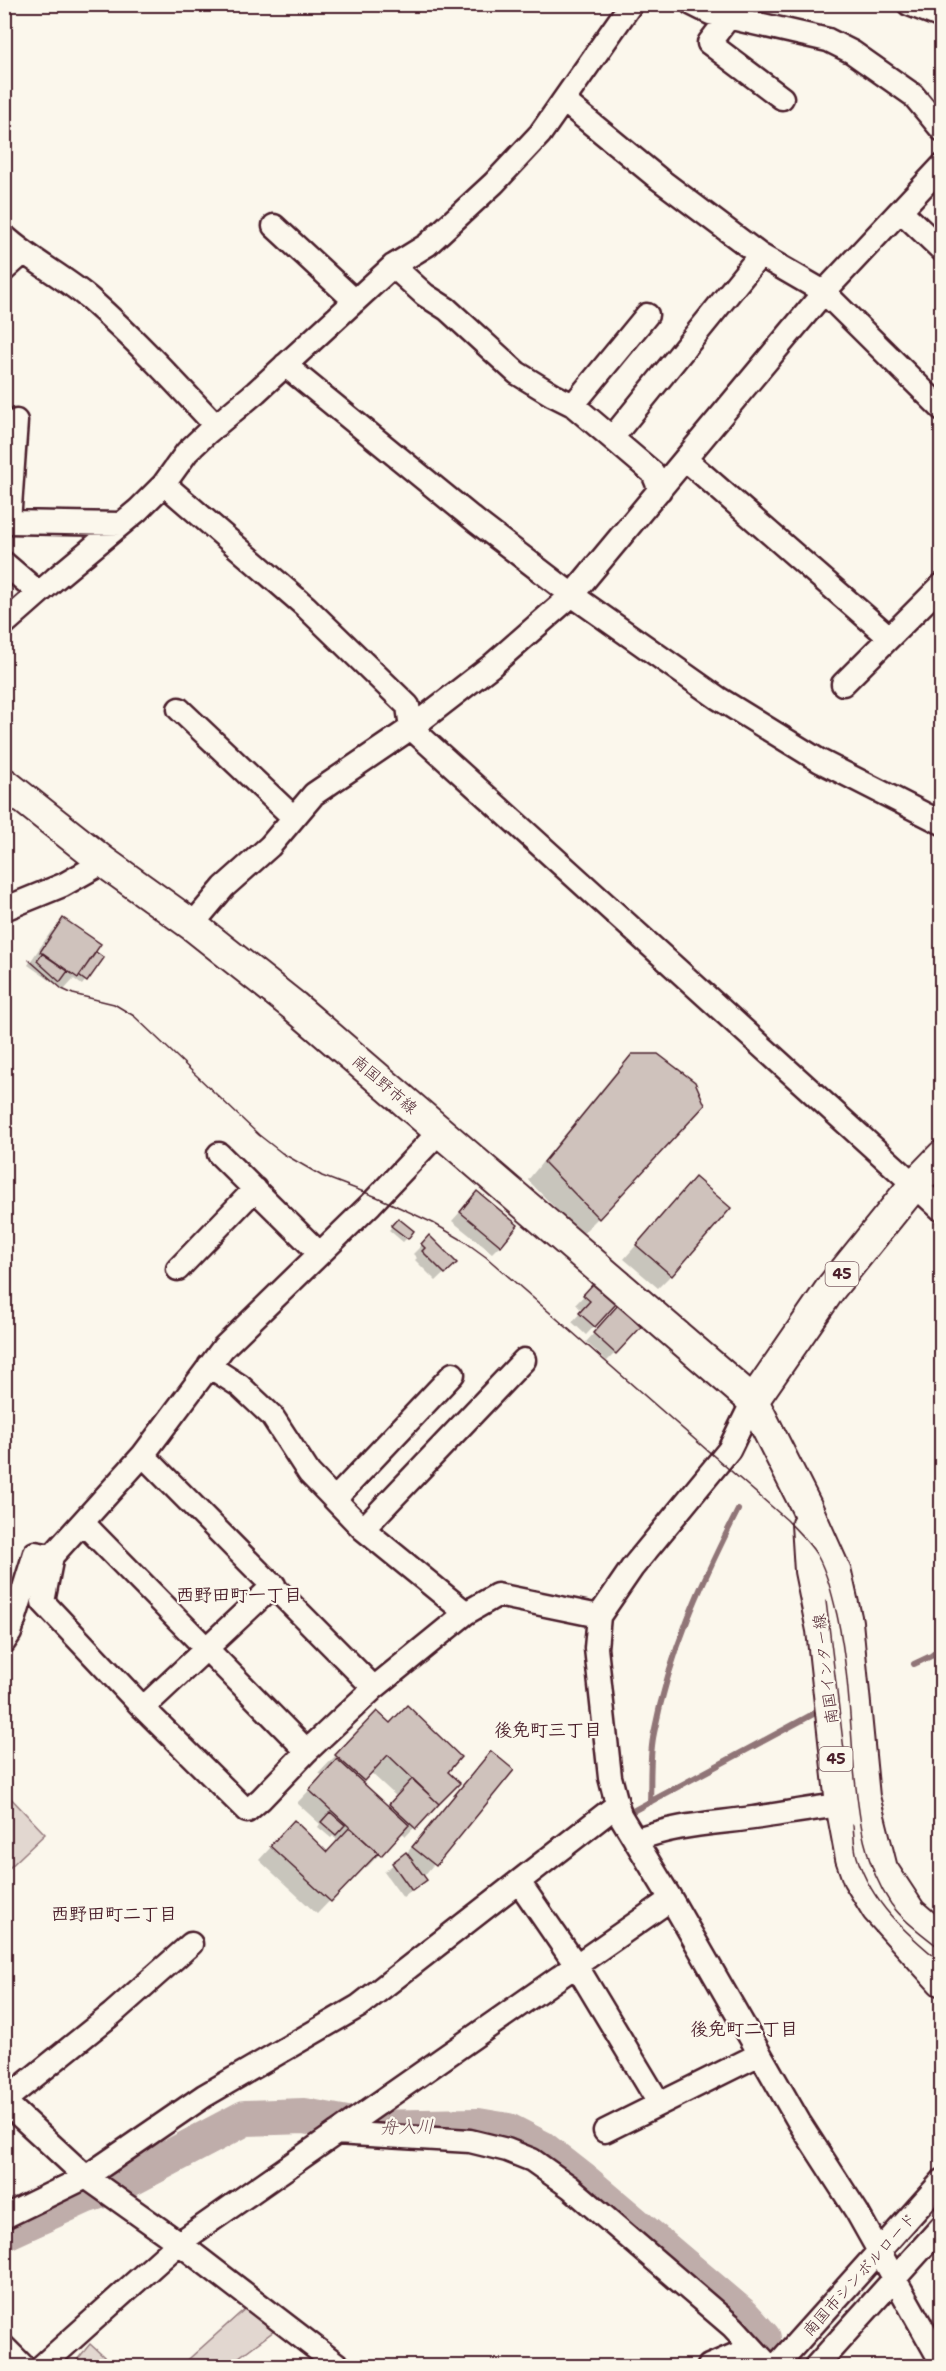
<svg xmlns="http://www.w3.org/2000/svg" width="946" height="2371" font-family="'Shantell Sans','Klee One',sans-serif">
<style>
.green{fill:#e2d7d0;stroke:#967b7e;stroke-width:1.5}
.shadow{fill:#0003;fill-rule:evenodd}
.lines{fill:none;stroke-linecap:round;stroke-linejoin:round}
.stream{stroke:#907477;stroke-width:6}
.river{stroke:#bfadaa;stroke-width:36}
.building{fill:#cfc2bc;stroke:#4a1f2b;stroke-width:1.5}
.minor-casing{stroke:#4a1f2b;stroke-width:27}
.major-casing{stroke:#4a1f2b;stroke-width:34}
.minor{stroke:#fbf7ec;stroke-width:22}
.major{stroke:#fbf7ec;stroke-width:30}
.tram{stroke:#4a1f2b;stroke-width:1.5}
.labels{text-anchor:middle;stroke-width:4.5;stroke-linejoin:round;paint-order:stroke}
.shield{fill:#fbf7ec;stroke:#7f6065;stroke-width:1.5}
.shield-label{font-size:15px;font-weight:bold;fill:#4a1f2b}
.street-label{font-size:16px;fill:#4a1f2b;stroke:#fbf7ec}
.neighbourhood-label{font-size:18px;font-weight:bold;fill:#4a1f2b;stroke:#fbf7ec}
.water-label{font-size:18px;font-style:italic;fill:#6d4a51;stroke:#fbf7ec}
</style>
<rect width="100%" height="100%" fill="#fbf7ec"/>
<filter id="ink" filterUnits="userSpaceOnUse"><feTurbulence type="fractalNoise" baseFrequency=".0167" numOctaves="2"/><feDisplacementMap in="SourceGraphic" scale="12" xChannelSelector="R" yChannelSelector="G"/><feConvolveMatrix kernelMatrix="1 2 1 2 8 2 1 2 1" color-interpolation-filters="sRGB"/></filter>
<g filter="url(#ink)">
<!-- green -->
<path class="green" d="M5 1792 45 1834 5 1872Z
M247 2307 278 2328 227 2366H181Z
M90 2344 114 2366H72Z"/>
<!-- shadow -->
<path class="shadow" d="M63 920 102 958 82 985 74 979 64 990 28 965 50 933Z
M633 1055 598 1218 581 1235 528 1180 615 1073Z
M695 1179 671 1275 658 1288 624 1259Z
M477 1193 500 1245 492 1253 452 1221Z
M394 1224 407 1238 403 1242 389 1230Z
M429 1238 455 1263 436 1281 415 1260 417 1258 413 1254Z
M593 1286 614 1305 586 1335 572 1322 582 1311 576 1304Z
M610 1316 615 1353 607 1361 586 1342Z
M360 1730 445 1772 457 1783 406 1836 401 1832 367 1867 364 1865 317 1914 259 1860 281 1836 327 1853 338 1841 333 1836 331 1838 318 1827 320 1824 297 1803 323 1776 319 1773ZM370 1772 397 1797 387 1807 360 1782Z
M491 1753 512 1770 423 1877 425 1880 403 1898 384 1872 405 1855Z"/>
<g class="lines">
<!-- stream -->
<path class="stream" d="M914 1664 931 1656 942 1647
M650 1802C651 1780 649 1755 654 1733 670 1651 701 1583 738 1510
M631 1812 817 1712"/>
<!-- river -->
<path class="river" d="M4 2233 87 2195 118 2185 245 2118 304 2116 368 2128 478 2126 508 2131 541 2148 587 2184 743 2316 763 2338"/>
</g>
<!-- building -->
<path class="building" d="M63 918 101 944 78 978 40 952Z
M96 952 104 958 87 982 79 976Z
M43 953 68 971 60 982 37 961Z
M632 1054H658L695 1082 705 1105 599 1219 544 1162Z
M695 1177 731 1208 672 1276 636 1245Z
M477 1191 518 1225 501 1246 460 1212Z
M398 1218 414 1231 408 1239 391 1226Z
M429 1235 457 1263 445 1274 422 1251 425 1248 421 1244Z
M593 1284 616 1304 595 1327 579 1313 590 1301 583 1295Z
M618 1305 641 1327 616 1354 593 1333Z
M407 1705 461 1757 448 1772 460 1783 439 1804 388 1755 364 1781 335 1755 377 1711 390 1723Z
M491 1751 514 1770 436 1866 412 1847Z
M337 1759 409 1825 381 1856 309 1790Z
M412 1779 439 1804 416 1829 389 1804Z
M330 1812 345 1825 336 1835 321 1822Z
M294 1820 327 1852 350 1827 378 1853 331 1902 270 1846Z
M406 1852 427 1880 412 1891 392 1863Z"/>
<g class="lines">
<!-- minor casing -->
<g class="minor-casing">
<path id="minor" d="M692 4 710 13 828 40 852 52 913 95 942 130
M909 4 942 17
M729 17 709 43 782 98
M564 101 659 179 760 255 824 292 942 409
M901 211 942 250
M274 226 355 301
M4 236C30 260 63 276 90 299 134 338 175 382 216 426
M393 266 425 295 447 309 517 373 553 395 573 405 653 473 660 490
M4 270 24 252
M285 365 477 522 572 595 718 698 820 761 942 823
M573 405 647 315
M16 421 9 522 121 524
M612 438 760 255
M685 459 889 637
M164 484 305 606 408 706 411 728 942 1210
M4 563 39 593
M4 624 55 579 138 510 164 484 187 452 207 433 256 392 393 266 427 245 494 183 540 134 631 4
M843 684 942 585
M179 709 293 817
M4 909 63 885 104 862
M192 925 224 887 270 846 314 794 411 728 491 666 572 595 824 292 942 166
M440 1131 371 1204 223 1348 143 1455 52 1556 43 1602 143 1708 247 1811 261 1799 307 1751 374 1688 466 1613 497 1595 599 1616
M219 1154 319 1253
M178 1269 255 1189
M209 1366 240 1386 272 1416 309 1473 363 1529 466 1613
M753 1401 729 1450 632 1568 599 1616 596 1648 610 1777 620 1815 671 1899 799 2122 857 2212 942 2363
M143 1455 374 1688
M335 1499 453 1374
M83 1523 307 1751
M363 1529 524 1360
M4 1642 10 1633 35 1553 52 1556
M143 1708 274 1585
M635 1840C678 1824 710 1824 753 1818 787 1813 821 1807 855 1803
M519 1882 576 1965 659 2103
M4 2101 86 2177 179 2243 339 2366
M4 2101 112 2014 191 1944
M605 2131 760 2054
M336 2133 470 2141 507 2150 532 2160 570 2187 733 2327 769 2366
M4 2217 86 2177 204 2096 359 2006 617 1805
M4 2347 23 2366
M42 2366 179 2243 671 1899
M709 2366 751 2348
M776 2366 942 2181
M816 2366 942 2226"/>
</g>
<!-- major casing -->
<g class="major-casing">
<path id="major" d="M4 783 104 862 192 925 294 1006 753 1401 806 1506 836 1573 847 1622 864 1797 882 1869 911 1913 942 1940
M753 1401 831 1288 914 1185 942 1156
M807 1524 810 1571 822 1630 841 1804 851 1858 858 1878 877 1909 942 1981"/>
</g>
<!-- minor -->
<use href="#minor" class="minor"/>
<!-- major -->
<use href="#major" class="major"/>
<!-- tram -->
<path class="tram" d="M29 960 62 989 73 994 114 1004 134 1016 259 1135 282 1153 322 1176 377 1197 433 1223 464 1241 486 1257 787 1520C797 1531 809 1542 817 1555 827 1573 832 1594 837 1615 848 1665 850 1718 854 1769 859 1817 863 1863 891 1904 904 1922 925 1936 942 1950
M826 1601 844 1750
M853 1825C854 1835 854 1848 857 1857 872 1904 905 1932 942 1963"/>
</g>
</g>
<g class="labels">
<!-- shield labels -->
<g class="shield">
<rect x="825.5" y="1262" width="33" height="24" rx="4.5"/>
<rect x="819.5" y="1747" width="33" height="24" rx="4.5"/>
</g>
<g class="shield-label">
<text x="842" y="1279">45</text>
<text x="836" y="1764">45</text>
</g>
<!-- street labels -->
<g class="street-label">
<text transform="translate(385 1084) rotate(41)" y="6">南国野市線</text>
<text transform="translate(825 1669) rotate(-97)" y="6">南国インター線</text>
<text transform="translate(859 2274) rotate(-48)" y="6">南国市シンボルロード</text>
</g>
<!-- neighbourhood labels -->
<g class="neighbourhood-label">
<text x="239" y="1601">西野田町一丁目</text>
<text x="548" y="1736">後免町三丁目</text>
<text x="114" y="1920">西野田町二丁目</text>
<text x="744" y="2035">後免町二丁目</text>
</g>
<!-- water labels -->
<g class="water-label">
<text transform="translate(407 2127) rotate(-1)" y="6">舟入川</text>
</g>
</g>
<!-- margin -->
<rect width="946" height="2371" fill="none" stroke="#fbf7ec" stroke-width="24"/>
<rect x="12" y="12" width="922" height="2347" fill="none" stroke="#4a1f2b" stroke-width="2" filter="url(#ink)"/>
</svg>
